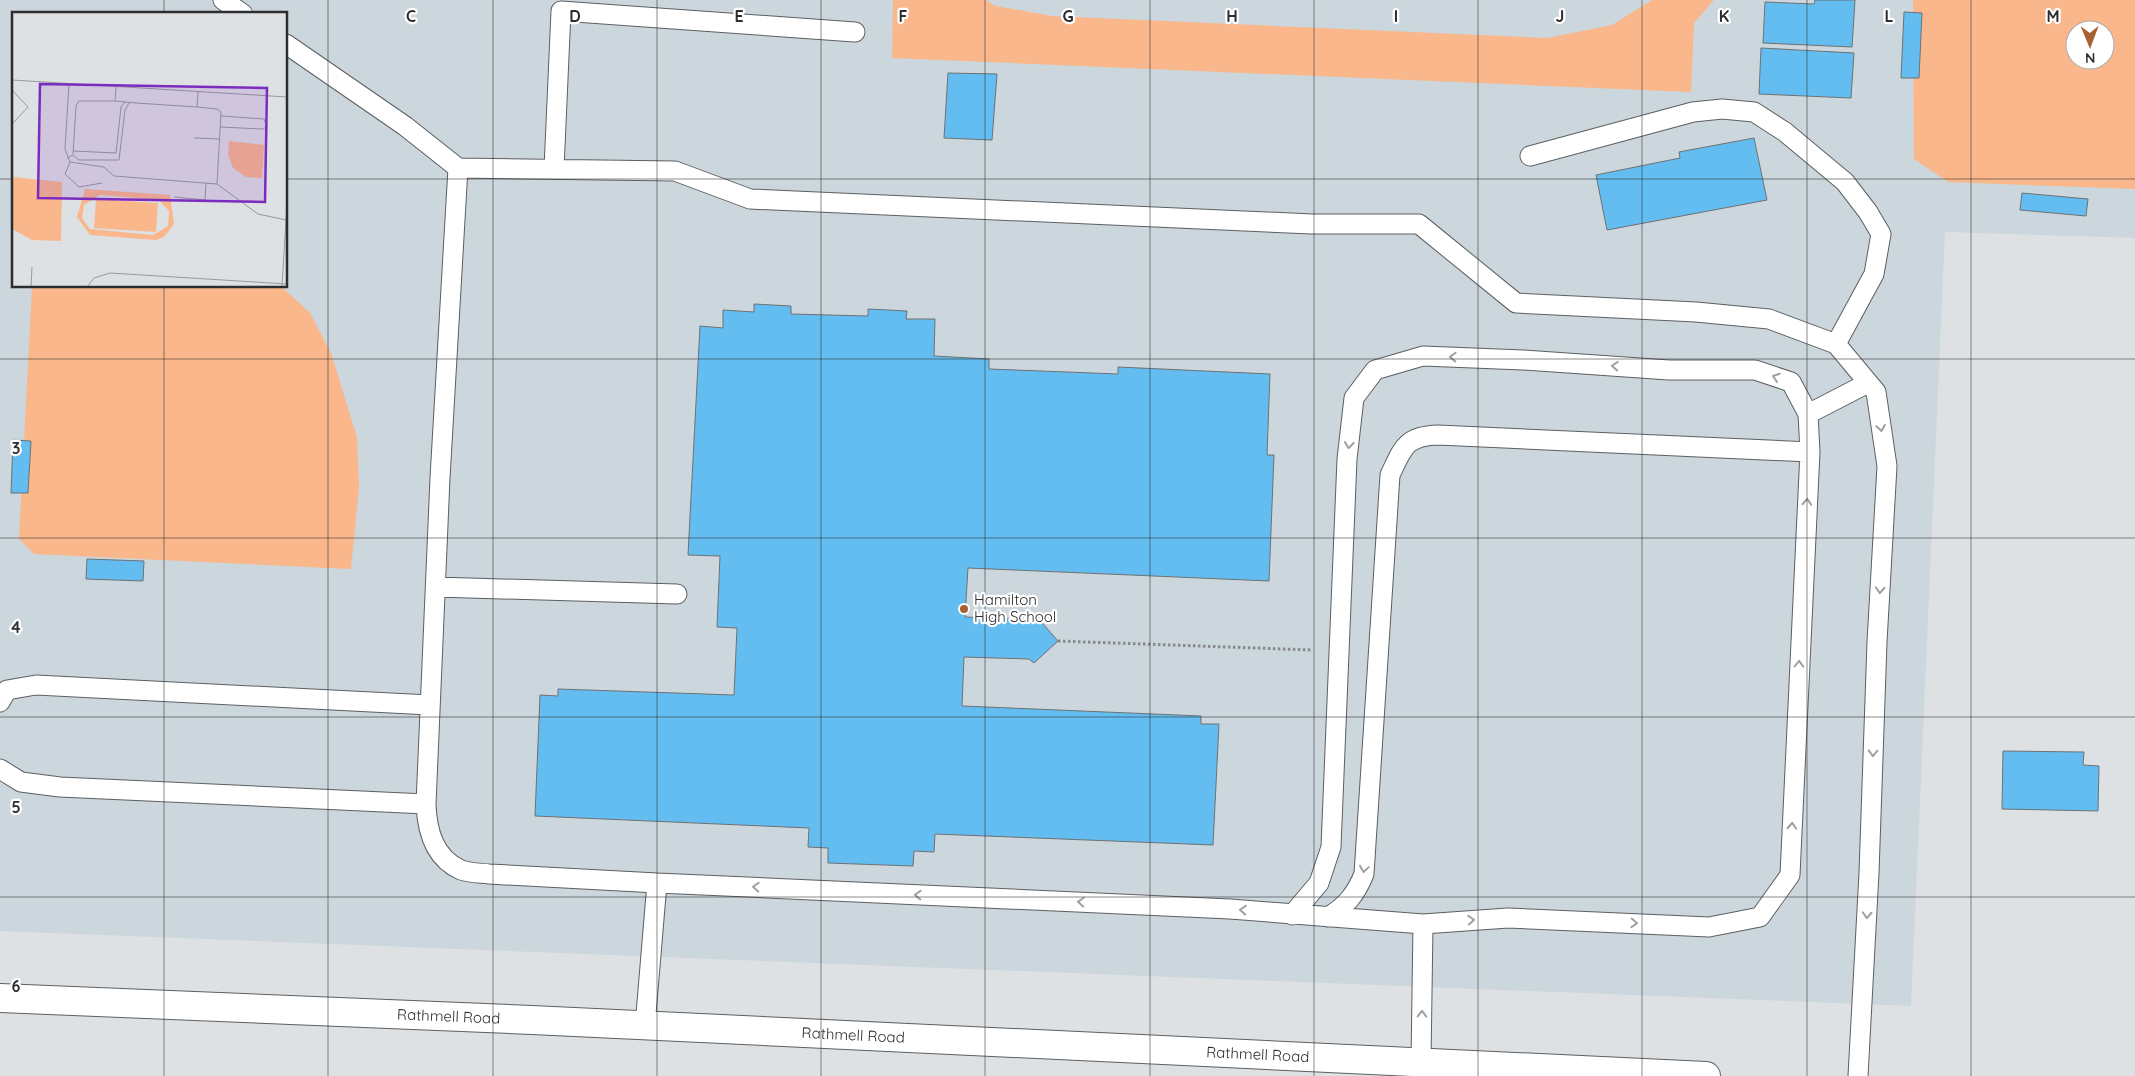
<svg xmlns="http://www.w3.org/2000/svg" width="2135" height="1076" font-family="Quicksand,sans-serif">
<style>
.built{fill:#ccd6dd;fill-rule:evenodd}
.green{fill:#fab78b;fill-rule:evenodd}
.building{fill:#64bdf0;stroke:#6e7173}
.lines{fill:none;stroke-linecap:round;stroke-linejoin:round}
.service-casing{stroke:#5c5f61;stroke-width:21}
.tertiary-casing{stroke:#5c5f61;stroke-width:30}
.path{stroke:#87898b;stroke-width:3;stroke-dasharray:2.5 2.5;stroke-linecap:butt}
.service{stroke:#fff;stroke-width:19}
.tertiary{stroke:#fff;stroke-width:28}
.oneway{stroke:#a0a0a1}
.grid{fill:none;stroke:#2c2d2e;stroke-width:1;stroke-opacity:0.55}
.poi-dot{fill:#a66231;stroke:#fff;stroke-width:2}
.labels{text-anchor:middle;stroke-width:4.5;stroke-linejoin:round;paint-order:stroke}
.poi-label{font-size:15px;fill:#2c2d2e;stroke:#fff;text-anchor:start}
.street-label{font-size:15px;fill:#2c2d2e;stroke:#fff}
.inset-road{fill:none;stroke:#97999b;stroke-width:1}
.view{fill:#7b2cbf;fill-opacity:0.15;stroke:#7b2cbf;stroke-width:2.5}
.inset-edge{fill:none;stroke:#2c2d2e;stroke-width:2.5}
.grid-label{font-size:16px;text-anchor:middle;font-weight:bold;fill:#2c2d2e;stroke:#fff;stroke-width:4.5;stroke-linejoin:round;paint-order:stroke}
</style>
<rect width="100%" height="100%" fill="#dee1e4"/>
<!-- built -->
<path class="built" d="M0 0H2135V238L1945 232 1911 1006 0 931ZM14 14H286V286H14ZM2075 30H2105V60H2075Z"/>
<!-- green -->
<path class="green" d="M893 0H985L996 6 1052 16 1547 38 1612 25 1652 0H1714L1694 23 1691 92 892 58Z
M1912 0H2135V189L1948 182 1914 159 1913 1ZM2075 30H2105V60H2075Z
M32 286H281L310 313 331 353 357 437 359 487 351 569 34 554 19 539Z"/>
<!-- building -->
<path class="building" d="M1815 0H1855L1852 47 1763 43 1765 2 1814 4Z
M1904 12 1922 13 1919 78H1901Z
M1761 48 1854 53 1851 98 1759 94Z
M948 73 997 74 992 140 944 138Z
M1754 138 1767 200 1607 230 1596 175 1680 158 1679 152Z
M2022 193 2088 199 2086 216 2020 210Z
M754 304 791 306V314L868 316V309L907 311 906 319H935L934 356 989 359V369L1118 374V367L1270 374 1267 455H1274L1269 581 968 568 965 617 1033 620 1037 617 1058 641 1034 663 1029 659 964 657 962 706 1201 716V724H1219L1213 845 935 834 934 852 914 851 913 866 828 863V848L808 847 809 828 535 816 540 695 558 696V689L734 695 737 628 717 627 720 556 688 555 700 326 723 328V310L754 312Z
M13 440 31 441 28 493H11Z
M87 559 144 561 143 581 86 579Z
M2003 751 2084 752 2083 765 2099 766 2098 811 2002 809Z"/>
<g class="lines">
<!-- service casing -->
<g class="service-casing">
<path id="service" d="M223 0 243 14
M286 44 405 126 458 168 675 171 750 199 1312 224H1419L1516 303 1696 312 1769 319 1836 344 1876 392 1887 466 1877 642 1869 873 1858 1076
M1530 156 1693 112 1722 109 1754 112 1785 132 1845 182 1868 212 1881 234 1874 274 1836 344
M458 168 440 478 426 804C427 831 434 858 461 870 469 873 480 873 489 874L657 883
M554 169 561 11 855 32
M436 587 677 594
M0 702 7 690 36 685 430 705
M0 769 21 782 60 787 426 804
M1292 915 1319 883 1331 847 1347 459 1354 398 1375 370 1423 356 1523 360 1669 370H1755L1791 382 1808 414 1868 383
M1328 917C1346 906 1356 894 1364 874L1390 475C1403 448 1405 436 1438 435L1810 452
M1423 924 1508 918 1709 927 1760 917 1790 875 1810 452 1808 414
M645 1026 657 883 1230 909 1423 924 1421 1063"/>
</g>
<!-- tertiary casing -->
<g class="tertiary-casing">
<g id="tertiary">
<path id="s1" d="M0 998 532 1020 1706 1076"/>
</g>
</g>
<!-- path -->
<path class="path" d="M1058 641 1312 650"/>
<!-- service -->
<use href="#service" class="service"/>
<!-- tertiary -->
<use href="#tertiary" class="tertiary"/>
</g>
<!-- one-way arrows -->
<defs><path id="oneway-chevron" d="M-2-3.5L2.5 0L-2 3.5" fill="none" stroke-width="1.6" stroke-linecap="round" stroke-linejoin="round" transform="scale(1.25)"/></defs>
<g class="oneway">
<use href="#oneway-chevron" transform="translate(1453 357) rotate(-178)"/>
<use href="#oneway-chevron" transform="translate(1615 366) rotate(-176)"/>
<use href="#oneway-chevron" transform="translate(1776 377) rotate(-161)"/>
<use href="#oneway-chevron" transform="translate(1881 428) rotate(81)"/>
<use href="#oneway-chevron" transform="translate(1349 445) rotate(96)"/>
<use href="#oneway-chevron" transform="translate(1807 502) rotate(-87)"/>
<use href="#oneway-chevron" transform="translate(1880 590) rotate(93)"/>
<use href="#oneway-chevron" transform="translate(1799 664) rotate(-88)"/>
<use href="#oneway-chevron" transform="translate(1873 753) rotate(92)"/>
<use href="#oneway-chevron" transform="translate(1792 826) rotate(-87)"/>
<use href="#oneway-chevron" transform="translate(1364 869) rotate(98)"/>
<use href="#oneway-chevron" transform="translate(756 887) rotate(-177)"/>
<use href="#oneway-chevron" transform="translate(918 895) rotate(-178)"/>
<use href="#oneway-chevron" transform="translate(1081 902) rotate(-177)"/>
<use href="#oneway-chevron" transform="translate(1243 910) rotate(-175)"/>
<use href="#oneway-chevron" transform="translate(1867 915) rotate(93)"/>
<use href="#oneway-chevron" transform="translate(1471 920) rotate(-4)"/>
<use href="#oneway-chevron" transform="translate(1634 923) rotate(3)"/>
<use href="#oneway-chevron" transform="translate(1422 1014) rotate(-89)"/>
</g>
<!-- grid -->
<path class="grid" d="M164 0V14M328 0V1076M493 0V1076M657 0V1076M821 0V1076M985 0V1076M1150 0V1076M1314 0V1076M1478 0V1076M1642 0V1076M1807 0V1076M1971 0V1076M0 179H14M286 179H2135M164 286V1076M0 359H2135M0 538H2135M0 717H2135M0 897H2135"/>
<!-- markers -->
<circle class="poi-dot" cx="964" cy="609" r="5"/>
<g class="labels">
<!-- poi labels -->
<g class="poi-label">
<text x="974" y="605">Hamilton<tspan x="974" dy="17">High School</tspan></text>
</g>
<!-- street labels -->
<g class="street-label">
<text dy="5" stroke="none"><textPath href="#s1" startOffset="449">Rathmell Road</textPath></text>
<text dy="5" stroke="none"><textPath href="#s1" startOffset="854">Rathmell Road</textPath></text>
<text dy="5" stroke="none"><textPath href="#s1" startOffset="1259">Rathmell Road</textPath></text>
</g>
</g>
<!-- overview -->
<g transform="translate(12 12)">
<rect width="275" height="275" fill="#dee1e4"/>
<path d="M217 129 252 133 250 166 234 165 221 156 216 143ZM0 165 50 170 49 229 20 228 0 217ZM73 177 158 183 162 212 152 225 144 228 78 223 65 205ZM88 183 147 188 157 199 156 214 141 223 78 217 70 206 72 193ZM84 187 146 191 144 220 82 216Z" fill="#fab78b" fill-rule="evenodd"/>
<path class="inset-road" d="M0 68 275 85M57 72 53 137 58 150 92 155 102 164 205 172 246 202 274 208M104 75 103 89 124 91 185 95 186 80M0 78 16 95 0 112M185 95 205 97 209 100 205 172M208 115 250 117 255 115 252 107 209 104M182 126 208 127M61 139 104 141 109 95 113 90M61 142 64 94 67 89H103M55 146 61 143 67 148H107L113 98 117 91M58 150 53 162 67 175 90 171M162 185 193 188 194 171M270 274 275 191M19 275 20 255M75 275 82 266 98 261 275 272"/>
<path class="view" d="M28 72 255 76 253 190 26 186Z"/>
<rect width="275" height="275" class="inset-edge"/>
</g>
<g class="grid-label">
<text x="411" y="22">C</text>
<text x="575" y="22">D</text>
<text x="739" y="22">E</text>
<text x="903" y="22">F</text>
<text x="1068" y="22">G</text>
<text x="1232" y="22">H</text>
<text x="1396" y="22">I</text>
<text x="1560" y="22">J</text>
<text x="1724" y="22">K</text>
<text x="1889" y="22">L</text>
<text x="2053" y="22">M</text>
<text x="16" y="454">3</text>
<text x="16" y="633">4</text>
<text x="16" y="813">5</text>
<text x="16" y="992">6</text>
</g>
<!-- north arrow -->
<g transform="translate(2090 45) rotate(179)"><circle r="24" fill="#ffffff" stroke="#ababab"/>
<path d="M0-4L9 19L0 12L-9 19Z" fill="#a66231"/>
<text y="-8" font-size="14" font-weight="bold" text-anchor="middle" fill="#2c2d2e">N</text>
</g>
</svg>
